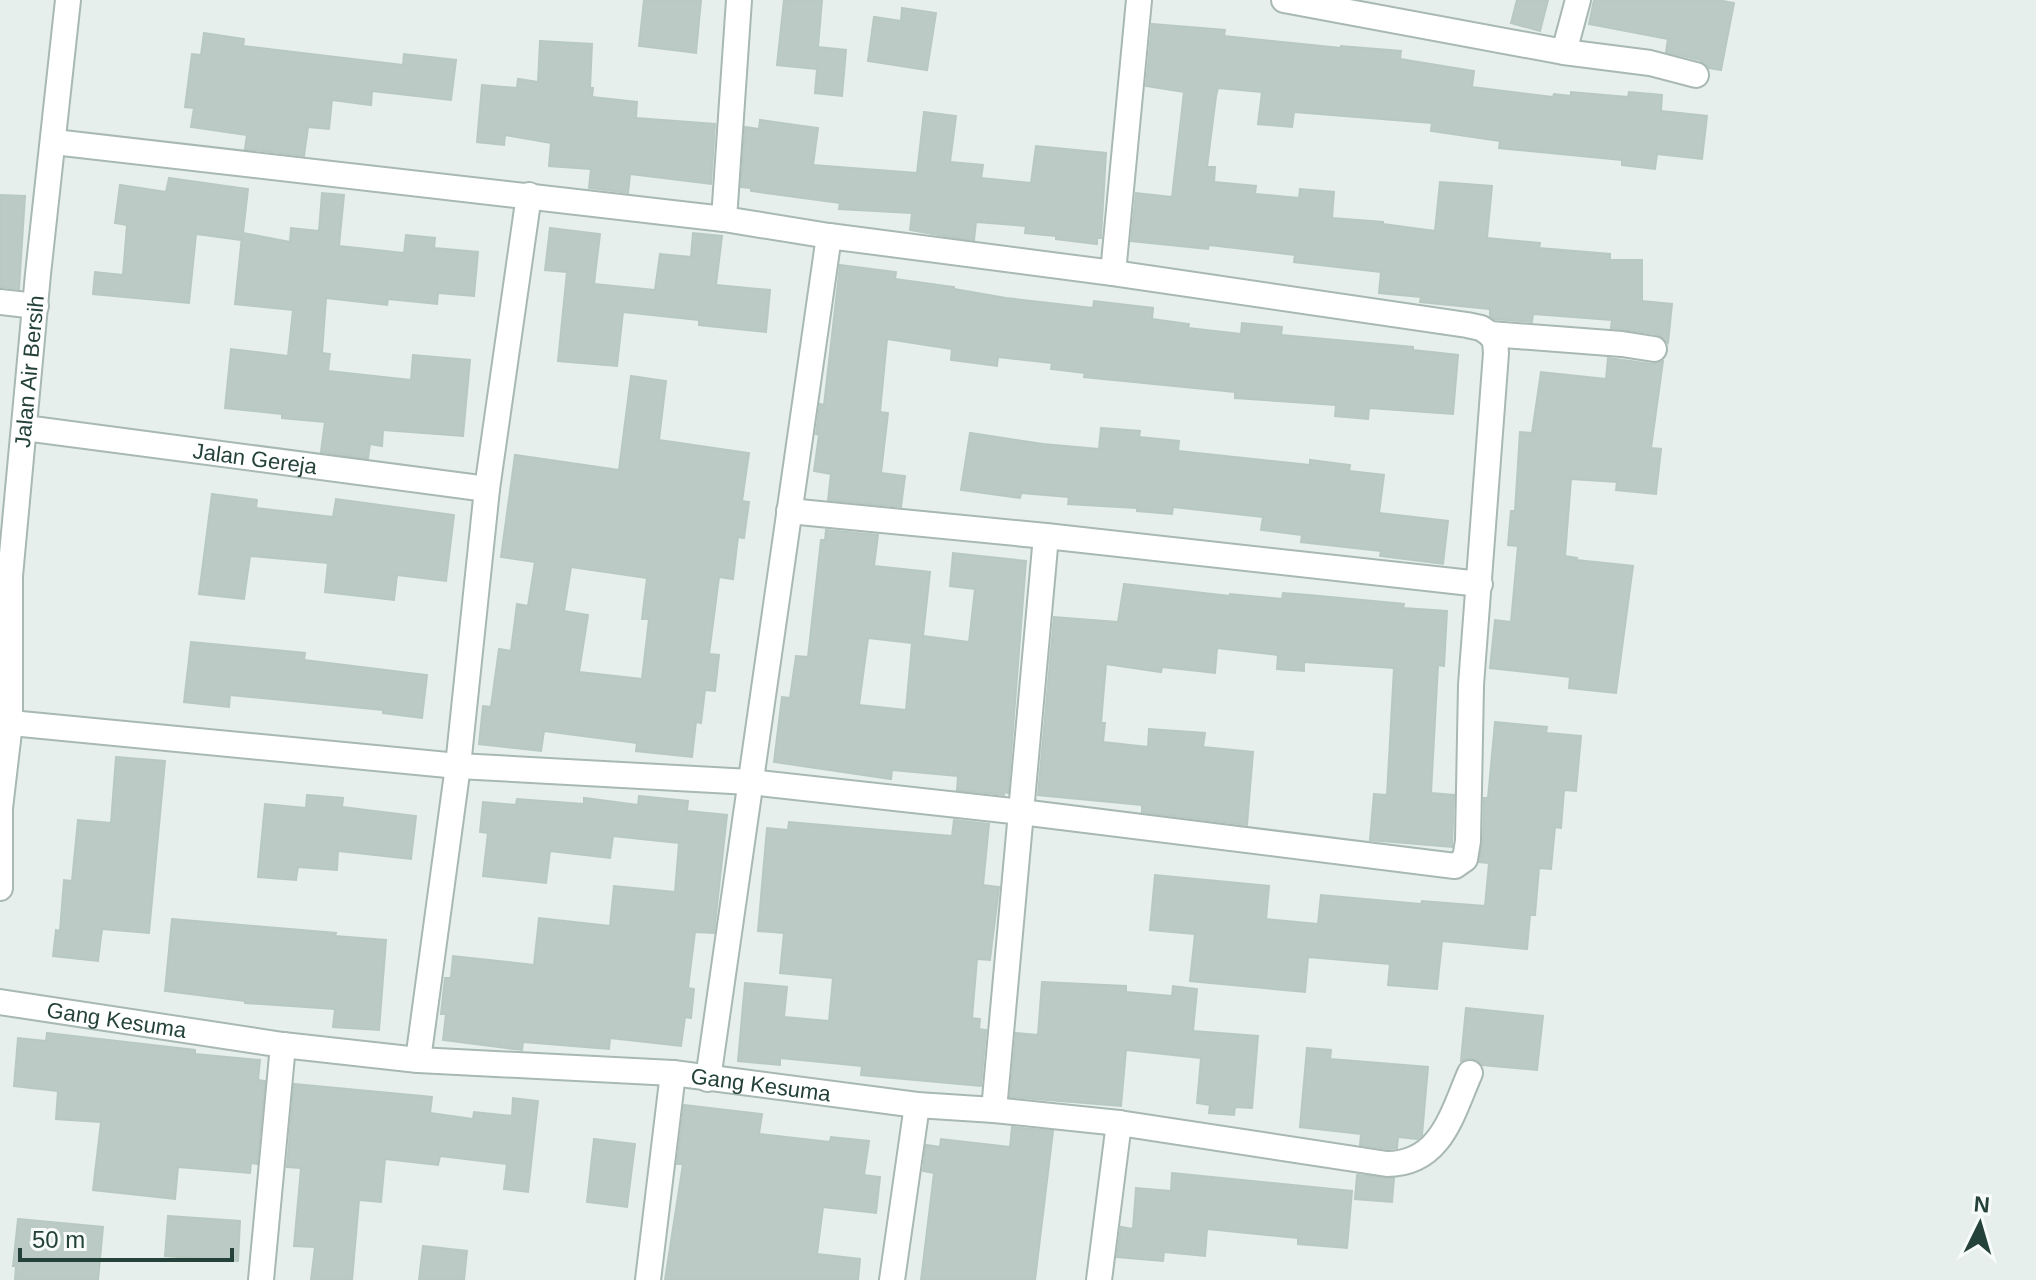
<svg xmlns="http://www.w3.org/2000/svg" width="2036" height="1280" font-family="Helvetica,sans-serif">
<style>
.building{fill:#bbcac4;stroke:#b8c9c2;stroke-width:2;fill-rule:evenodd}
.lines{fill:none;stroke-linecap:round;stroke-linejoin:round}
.minor-casing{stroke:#a8b8b2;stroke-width:28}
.minor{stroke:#fff;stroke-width:24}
.labels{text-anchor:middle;stroke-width:7;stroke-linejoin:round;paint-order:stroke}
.street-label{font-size:22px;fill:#24423a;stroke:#f7fbf9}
</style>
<rect width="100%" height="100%" fill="#e6efeb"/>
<!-- building -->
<path class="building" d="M644 0H701L696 53 639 46Z
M784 0H822L818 47 846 50 842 96 815 93 817 69 777 65Z
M1517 0H1548L1540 31 1511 23Z
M1594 0H1717L1734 3 1721 70 1709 68 1700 60 1666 52 1668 39 1589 24Z
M902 8 936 13 927 70 868 61 874 17 901 21Z
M1152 24 1225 30 1224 36 1341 48V46L1401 51 1400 59 1474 71 1472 87 1553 97 1554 94 1571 96V92L1628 97 1629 92 1662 95 1661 111 1707 116 1702 159 1657 154 1655 169 1622 165V160L1499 148 1500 141 1431 131 1432 123 1294 112 1292 127 1258 124 1262 92 1218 88 1216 96 1207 167H1215L1214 182 1256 186 1255 194 1299 198 1300 189 1334 192 1332 218 1383 222V224L1435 231 1440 182 1492 186 1487 238 1540 243 1539 248 1610 254V260H1642V301L1672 304 1668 343 1656 334 1611 328 1612 320 1533 314 1532 322 1494 319 1490 316V309L1420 302 1421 297 1379 293 1381 272 1294 262 1295 255 1209 245 1208 249 1131 241 1136 193 1172 197 1184 92 1146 86Z
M204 33 244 39 243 46 403 65 404 54 456 60 451 100 372 91 371 105 332 100 329 129 308 127 304 156 245 149 247 135 191 127 194 108 185 107 192 54 201 55Z
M540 41 592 44 590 88H593L592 97 637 102 636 118 715 124 711 184 630 174 628 193 589 188 591 169 549 166 551 143 505 135 504 145 477 142 482 85 517 88 518 79 538 82Z
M924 112 956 116 950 162 983 165 981 178 1031 183 1036 146 1106 153 1101 238H1097V244L1056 239V236L1025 233 1026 226 976 222 974 240 944 236 910 230 912 213 839 209 840 203 751 191V188L741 187 745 127 759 129 760 120 818 128 813 165 917 173Z
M169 178 248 189 243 233 290 242 291 228 319 231 322 193 344 195 339 246 404 253 406 235 435 238 434 248 478 252 474 296 438 293 437 304 388 299 387 305 326 298 322 353 330 354 328 371 411 380 413 355 470 360 463 436 383 430 382 446 370 444 368 458H363L321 452 325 422 282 418V414L225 408 231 349 288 356 293 310 235 304 242 236V240L196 234 189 303 93 294 95 272 123 275 127 225 115 223 120 185 166 192Z
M0 195 25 196 19 289 0 287Z
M550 228 600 234 594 284 655 290 660 254 691 257 693 233 722 236 716 285 770 290 766 332 699 325V320L623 312 617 366 558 361 567 272 545 270Z
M840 265 896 272 895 279 954 287V289L1006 298 1093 308 1094 301 1153 308 1152 319 1189 324 1188 328 1241 334 1242 323 1282 327 1281 335 1413 347V350L1458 355 1453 414 1369 408 1368 419 1335 416 1336 405 1235 398V392L1084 377 1085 373 1051 369 1052 363 998 357 997 366 951 360 952 349 887 339 880 412 888 413 881 473 905 476 901 507 828 500 831 474 814 471 819 435 816 434 820 404 824 405Z
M1608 358 1652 364 1663 361 1651 448 1661 449 1656 494 1616 490 1617 482 1571 479 1565 556 1577 558 1576 560 1633 566 1616 693 1569 688 1570 677 1490 668 1495 620 1511 622 1518 546 1508 545 1511 511H1515L1520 432 1532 433 1541 372 1606 379Z
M631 376 666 381 659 440 749 453 742 501 749 502 744 538 738 537 733 579 719 577 709 654 719 655 715 691 705 690 701 723 696 722 692 757 636 751 637 743 544 731 541 751 479 744 483 706 491 707 499 649 511 651 517 604 528 606 535 562 501 557 515 455 619 470ZM571 567 647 578 642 619H649L642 679 579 672 588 615 564 611Z
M1101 428 1140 431 1139 437 1179 441 1178 451 1310 465V460L1350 465 1349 471 1384 475 1379 513 1448 521 1443 564 1380 556 1381 551 1301 542 1302 535 1261 530 1263 517 1173 507 1172 514 1137 511V508L1068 504 1069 497 1021 493 1020 498 961 490 970 433 1043 444 1099 449Z
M212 494 257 500 256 508 333 517 336 499 454 515 446 581 397 575 394 600 325 592 328 563 250 556 244 599 199 594Z
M826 530 878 535 874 566 930 572 923 636 969 642 975 589 950 586 953 553 1026 561 1008 793 1004 792V795L957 790 958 776 892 770 891 779 774 762 782 697 790 698 796 656 808 657 821 540H825ZM868 638 912 643 906 710 859 705Z
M1124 584 1230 596V594L1282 599 1283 593 1309 595 1404 604 1403 608 1447 611 1444 666 1438 665 1431 793 1454 795 1452 847 1370 840 1374 794 1387 795 1394 668 1304 662V671L1277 669 1278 655 1217 648 1215 673 1162 667 1161 672 1106 664 1101 723H1105L1103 742 1148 747 1149 729 1205 733 1203 747 1253 752 1247 825 1142 812V805L1038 795 1054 617 1118 622Z
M191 642 305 653 304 660 427 675 422 718 383 713V710L230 695 229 707 184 702Z
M1495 722 1547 727 1546 733 1581 736 1576 791 1564 790 1561 828 1555 827 1551 869 1539 868 1535 915H1530L1527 949 1442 941 1437 989 1388 985 1390 964 1308 957 1305 992 1190 981 1195 934 1150 930 1155 875 1269 886 1266 919 1318 924 1321 895 1421 904 1422 901 1485 906 1489 863 1479 862 1483 841 1484 798H1488Z
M116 757 165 761 149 933 102 929 98 961 53 956 56 930 60 931 64 880 72 881 78 820 111 823Z
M307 795 343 798 342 807 416 816 411 859 338 851 337 870 298 867 296 880 258 877 265 804 306 808Z
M639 796 688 801 687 811 727 815 714 933 695 932 688 988 694 989 691 1018 685 1017 681 1046 610 1038 609 1049 523 1042 522 1050 443 1040 446 1014H441L445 978H451L453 956 534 965 539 918 610 926 614 886 675 892 679 843 613 836 610 858 550 851 546 883 483 876 488 833 480 832 483 802 516 805 517 799 584 804V798L638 805Z
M954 820 989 824 983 885 999 887 990 960 977 959 972 1018 980 1019 979 1029 986 1030 981 1086 861 1075 862 1066 780 1058V1065L738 1061 745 983 787 987 784 1017 829 1021 833 978 780 973 784 933 758 931 767 828 788 830 789 822 952 836Z
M172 919 336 933 335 936 386 940 379 1030 333 1027 335 1009 245 1003V1001L165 991Z
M1042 982 1126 986V992L1172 996 1173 986 1197 989 1193 1031 1258 1036 1252 1108 1235 1107 1234 1115 1209 1113 1210 1105 1197 1103 1201 1058 1126 1050 1121 1106 1010 1097 1016 1033 1038 1035Z
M1466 1008 1543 1016 1537 1070 1482 1065 1476 1060 1469 1058 1461 1061Z
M47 1033 195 1050V1054L260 1060 258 1080 265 1081 257 1164 251 1163 250 1173 178 1167 175 1199 93 1190 101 1122 56 1119 58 1091 14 1086 18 1038 46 1041Z
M1307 1048 1331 1050 1330 1059 1428 1067 1422 1135 1417 1139 1398 1137 1397 1148 1387 1149 1360 1145 1361 1134 1300 1127Z
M294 1084 432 1097 430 1113 473 1119 474 1112 512 1116 513 1098 538 1101 528 1192 504 1189 507 1164 440 1156 438 1165 385 1159 381 1202 359 1200 352 1280H311L315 1247 294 1246 301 1168 287 1167Z
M684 1105 762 1114 759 1134 830 1142 831 1137 869 1141 864 1175 880 1177 876 1213 823 1207 817 1254 860 1259 858 1280H665L683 1164H677Z
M1012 1127 1053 1131 1035 1280H921L934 1173 923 1171 926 1145 940 1147 941 1139 1010 1147Z
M594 1139 635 1144 627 1207 587 1202Z
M1172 1173 1352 1191 1347 1248 1298 1244V1238L1207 1229 1205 1256 1164 1252 1163 1261 1117 1257 1121 1227 1133 1229 1136 1188 1171 1191Z
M1357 1175 1394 1178 1392 1202 1355 1199Z
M168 1216 240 1221 238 1261 165 1256Z
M18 1219 103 1227 98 1280H15L16 1266H13Z
M423 1246 467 1251 464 1280H419Z"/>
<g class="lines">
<!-- minor casing -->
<g class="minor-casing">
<g id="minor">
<path d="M1284 0 1564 52 1650 63 1696 75"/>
<path d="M1564 52 1578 0"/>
<path d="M54 142 724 219 829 236 1113 273 1467 325 1481 328 1490 334 1622 344 1654 349"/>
<path d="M724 219 739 0"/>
<path d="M1113 273 1139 0"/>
<path d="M0 302 36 306"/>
<path id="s1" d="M25 428 487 489"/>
<path d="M789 511 1046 536 1480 584"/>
<path d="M0 722 458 766 750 782 1021 812 1455 866 1465 859 1468 841 1471 685 1496 353 1495 341 1490 334"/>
<path id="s2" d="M0 888V808L10 723V576L38 274 68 0"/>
<path id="s3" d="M0 1002 283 1045 418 1060 673 1073 917 1105 994 1110 1119 1123 1387 1164C1441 1164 1452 1114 1470 1073"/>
<path d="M418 1060 458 766 487 489 529 195"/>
<path d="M708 1079 829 236"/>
<path d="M994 1110 1046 536"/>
<path d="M261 1280 283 1045"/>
<path d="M648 1280 673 1073"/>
<path d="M892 1280 917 1105"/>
<path d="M1099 1280 1119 1123"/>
</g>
</g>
<!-- minor -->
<use href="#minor" class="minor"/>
</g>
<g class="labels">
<!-- street labels -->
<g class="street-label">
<text dy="8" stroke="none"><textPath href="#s2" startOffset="518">Jalan Air Bersih</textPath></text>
<text dy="8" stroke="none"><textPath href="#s1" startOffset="232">Jalan Gereja</textPath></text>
<text dy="8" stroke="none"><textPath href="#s3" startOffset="118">Gang Kesuma</textPath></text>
<text dy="8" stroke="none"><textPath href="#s3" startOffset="766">Gang Kesuma</textPath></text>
</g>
</g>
<!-- north arrow -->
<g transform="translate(1980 1224) rotate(5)" stroke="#f7fbf9" stroke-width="6" paint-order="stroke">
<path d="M0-6L14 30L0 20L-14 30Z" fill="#24423a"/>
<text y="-12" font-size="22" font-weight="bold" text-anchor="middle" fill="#24423a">N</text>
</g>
<!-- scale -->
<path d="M20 1248v12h212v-12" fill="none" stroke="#24423a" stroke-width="4"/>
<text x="32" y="1248" font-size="24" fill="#24423a" stroke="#f7fbf9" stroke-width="6" paint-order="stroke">50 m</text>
</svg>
